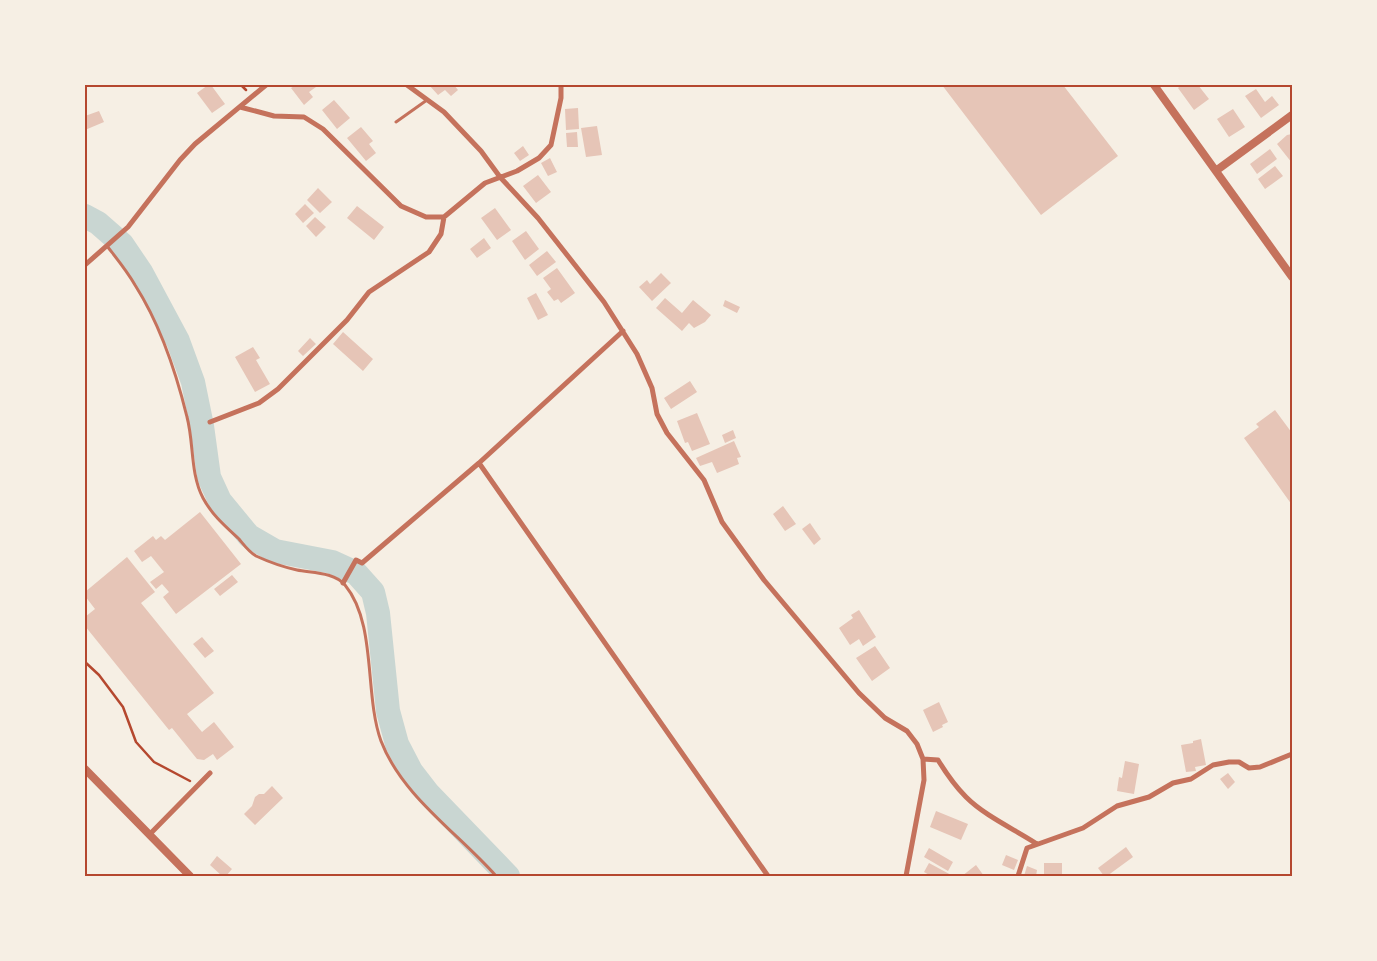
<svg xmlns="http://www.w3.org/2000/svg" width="1377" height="961" font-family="Montserrat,sans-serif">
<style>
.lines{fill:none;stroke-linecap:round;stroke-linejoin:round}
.river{stroke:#c9d6d2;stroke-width:24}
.building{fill:#e6c5b7}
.path{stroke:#b5482f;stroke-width:2.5}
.service{stroke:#c5725c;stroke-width:3}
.minor{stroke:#c5725c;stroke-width:5}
.tertiary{stroke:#c5725c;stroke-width:8}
.neatline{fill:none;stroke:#b5482f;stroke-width:2}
</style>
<rect width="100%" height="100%" fill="#f6efe4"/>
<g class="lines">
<!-- river -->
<path class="river" d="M85 216 98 223 122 244 141 272 178 341 193 382 202 426 209 477 220 501 249 536 275 551 332 562 356 573 373 592 378 613 388 711 397 744 411 771 428 793 508 876"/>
</g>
<!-- building -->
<path class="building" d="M208 85H211L225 104 212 113 197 93Z
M296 85H314L316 87 309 92 313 97 304 105 291 88Z
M429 85H454L458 90 451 96 445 90 438 95Z
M942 85H1063L1118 156 1041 215Z
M1181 85H1198L1209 99 1194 110 1178 88Z
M1256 89 1265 102 1272 96 1279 105 1261 118 1245 96Z
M334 100 350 118 337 129 322 110Z
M578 108 579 129 566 130 565 109Z
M1233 109 1245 127 1229 137 1217 119Z
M99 111 104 122 85 130V116Z
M597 126 602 155 586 157 581 128Z
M361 127 373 141 369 144 376 153 366 161 347 138Z
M577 132 578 147H567L566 133Z
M1292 134V163L1277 144 1287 135Z
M523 146 529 155 520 161 514 153Z
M1270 149 1277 159 1257 174 1250 164Z
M550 158 557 172 548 176 541 163Z
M1275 166 1283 176 1265 189 1258 179Z
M538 175 551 192 536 203 523 186Z
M318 188 332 202 320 213 307 200Z
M305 204 314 213 303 223 295 214Z
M357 206 384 227 374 240 347 218Z
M495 208 511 230 497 240 481 218Z
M315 217 326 227 316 237 306 226Z
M526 231 539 249 525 260 512 241Z
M484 238 491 248 477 258 470 249Z
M547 251 556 262 537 276 529 265Z
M557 268 575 293 561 303 558 299 554 301 547 292 551 289 543 278Z
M661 273 671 283 652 301 639 287 647 280 650 284Z
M536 293 548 315 538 320 527 298Z
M665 298 682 313 693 300 711 315 705 322 694 328 689 323 682 331 656 308Z
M725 300 740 307 737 313 723 306Z
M343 332 373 359 363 371 333 344Z
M310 338 316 344 303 356 298 351Z
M253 347 260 358 256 360 270 384 255 392 235 357Z
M690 381 697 392 671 409 664 398Z
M1275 410 1292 433V505L1244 438 1259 427 1256 424Z
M697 413 710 444 692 451 688 442 685 443 677 421Z
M733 430 736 438 725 443 722 435Z
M734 441 741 457 737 458 739 464 717 473 712 462 700 466 696 458Z
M783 506 796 524 785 531 773 514Z
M200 512 241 564 176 614 163 597 169 592 162 584 156 589 150 582 164 572 151 556 142 562 134 551 153 536 156 540 161 536 165 540Z
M810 523 821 539 814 545 802 529Z
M127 557 155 592 141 603 214 693 187 714 202 732 214 722 234 747 217 760 213 754 204 760 197 759 172 728 169 730 85 626V617L95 609 85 596V592Z
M232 575 238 582 220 596 214 589Z
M859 610 876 637 863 646 859 639 850 645 839 628 853 618 851 615Z
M202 637 214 651 205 658 193 644Z
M875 646 890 668 872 681 856 658Z
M939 702 948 722 942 725 943 727 933 732 923 710Z
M1201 739 1206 765 1195 767 1196 771 1186 772 1181 745 1193 743V741Z
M1125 761 1139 764 1134 794 1117 791 1119 777 1122 778Z
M1228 773 1235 782 1228 789 1220 779Z
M272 786 283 798 255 825 244 814 252 806 255 797 259 794H264Z
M936 811 968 824 961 840 930 827Z
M1126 847 1133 857 1107 876H1104L1098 868Z
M929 848 953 862 948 871 924 857Z
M1006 855 1018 860 1014 870 1002 865Z
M217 856 232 869 226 876H222L210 865Z
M929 863 953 876H931L924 872Z
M1044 863H1062V876H1044Z
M976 865 984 876H962Z
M1027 866 1037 870 1036 876H1024Z"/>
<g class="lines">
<!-- path -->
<path class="path" d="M241 85 246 90
M85 662 99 675 123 707 136 742 154 762 190 781"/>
<!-- service -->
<path class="service" d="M396 122 427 100
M107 246C117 259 127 271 135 285 160 324 176 372 187 417 194 443 190 473 203 498 212 515 225 526 239 539 244 545 249 552 256 556 269 562 283 567 297 570 312 573 334 572 345 585 377 624 364 694 381 741 402 796 458 833 496 876"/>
<!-- minor -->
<path class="minor" d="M407 85 444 112 481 151 500 177 538 218 604 302 637 354 652 388 657 414 667 433 704 480 722 522 764 580 859 693 885 718 907 731 917 744 923 759 924 780 906 876
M240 107 274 116 304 117 323 129 401 206 426 217H444L485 183 517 171 539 158 551 145 561 98V85
M85 265 128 227 180 160 195 144 266 85
M210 422 259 403 278 389 347 320 369 292 429 252 441 234 444 217
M479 463 768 876
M343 583 356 560 362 563 479 463 623 331
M923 759 938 760C946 773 955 786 966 797 985 816 1014 829 1037 844
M149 835 210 773
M1018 876 1027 848 1083 828 1117 806 1149 797 1173 783 1191 779 1213 765 1229 762H1239L1249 768 1260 767 1292 754"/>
<!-- tertiary -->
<path class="tertiary" d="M1154 85 1292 277
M1217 170 1292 115
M85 769 190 876"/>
</g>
<!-- border -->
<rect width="1377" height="961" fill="none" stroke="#f6efe4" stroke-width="172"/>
<rect x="86" y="86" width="1205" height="789" class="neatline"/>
</svg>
